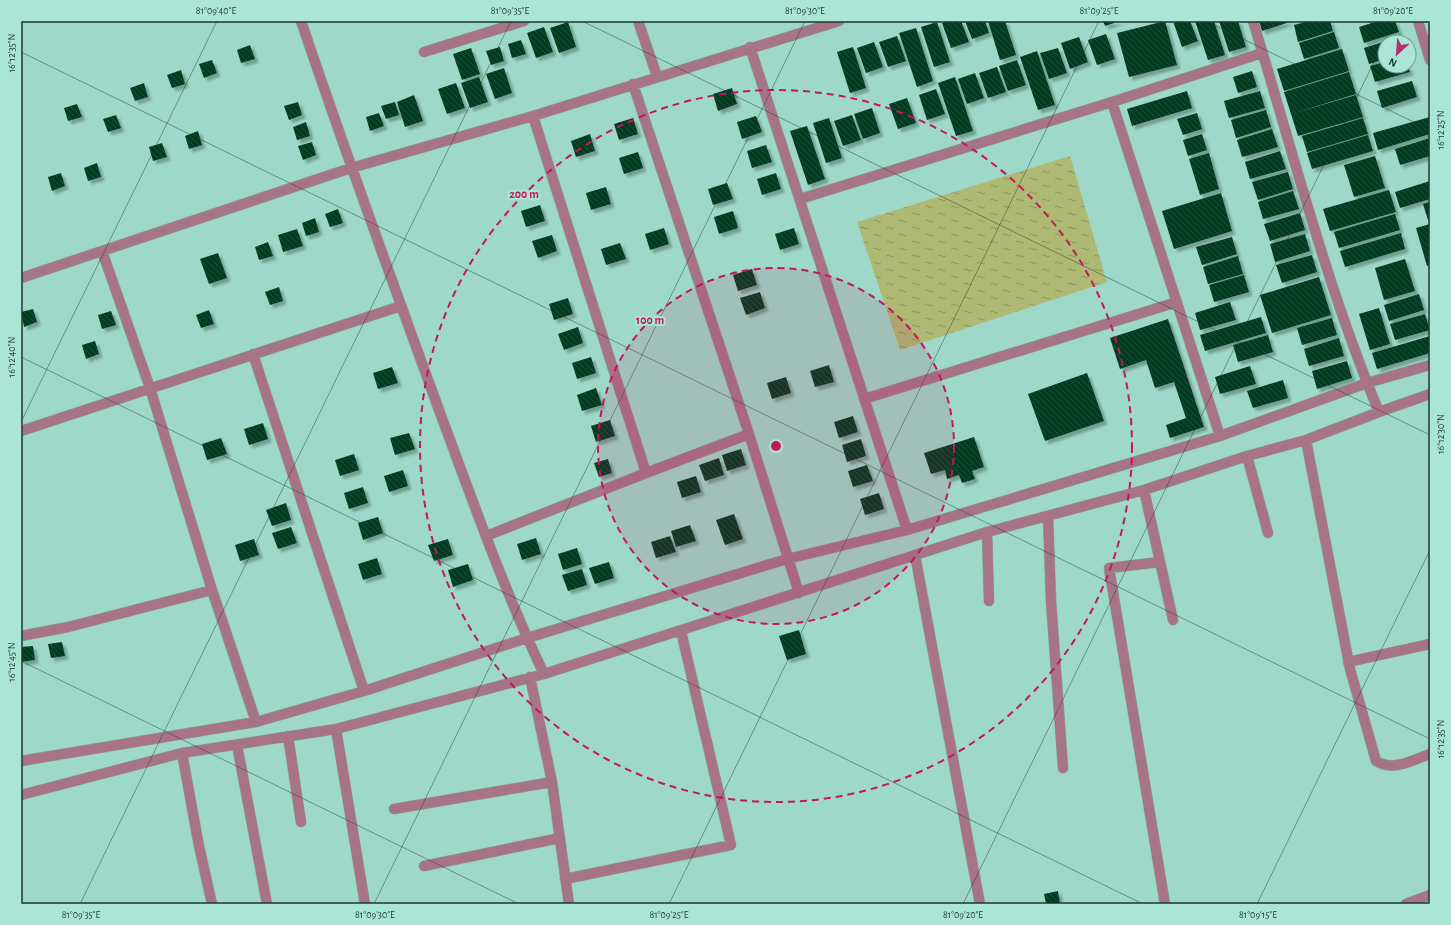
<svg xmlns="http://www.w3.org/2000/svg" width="1451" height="925" font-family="'Alegreya Sans',sans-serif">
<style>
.water{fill:url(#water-ripples)}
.building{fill:url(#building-back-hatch);filter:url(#shadow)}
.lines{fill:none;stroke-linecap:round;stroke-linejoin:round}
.minor-casing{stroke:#82b4a7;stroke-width:11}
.minor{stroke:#a77486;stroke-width:10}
.ticks{fill:none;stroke:#1e3630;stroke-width:1;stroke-opacity:0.45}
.ring{fill:none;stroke:#c2185b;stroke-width:2;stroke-dasharray:7 5}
.centre{fill:#c2185b;stroke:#aae5d5;stroke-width:2}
.ring-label{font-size:12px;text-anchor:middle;font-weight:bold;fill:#c2185b;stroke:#aae5d5;stroke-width:4;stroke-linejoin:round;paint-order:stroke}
.neatline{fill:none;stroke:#1e3630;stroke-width:1.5}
.ticks-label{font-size:10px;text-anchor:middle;fill:#1e3630}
</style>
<defs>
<pattern id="water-ripples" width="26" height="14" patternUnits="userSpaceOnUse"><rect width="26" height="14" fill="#aeb974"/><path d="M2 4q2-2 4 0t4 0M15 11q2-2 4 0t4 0" fill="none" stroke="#8d9760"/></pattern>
<pattern id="building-back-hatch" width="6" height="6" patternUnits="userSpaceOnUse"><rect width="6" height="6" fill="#023b20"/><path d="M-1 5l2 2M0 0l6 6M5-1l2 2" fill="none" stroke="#1e4f38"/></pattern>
<filter id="shadow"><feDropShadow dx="3.5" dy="3.5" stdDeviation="1" flood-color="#0004"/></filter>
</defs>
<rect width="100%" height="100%" fill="#9ed8c8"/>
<!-- water -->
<path class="water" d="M1070 156 1107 282 900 350 857 222Z"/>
<!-- building -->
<path class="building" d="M949 21H961L969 42 951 48 942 23Z
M965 21H985L989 33 972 39Z
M988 21H1005L1016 55 1000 60Z
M1103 21H1120L1105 26Z
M1165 21 1177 65 1129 77 1117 33Z
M1173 21H1190L1198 41 1182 47Z
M1195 21H1214L1225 55 1208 60Z
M1219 21H1238L1246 47 1229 52Z
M1259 21H1293L1262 31Z
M1309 21H1330L1333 31 1298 42 1294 25Z
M1378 21H1395L1399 32 1364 43 1359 27Z
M568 22 576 47 559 53 550 28Z
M937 22 950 62 934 67 921 27Z
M544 27 553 52 536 58 527 33Z
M916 28 933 81 917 87 899 33Z
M1334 32 1339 48 1304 59 1299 43Z
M1106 34 1115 59 1097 65 1088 40Z
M897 36 906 61 888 67 879 42Z
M1079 37 1088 62 1070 69 1061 43Z
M1399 37 1401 42H1385V59L1369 64 1364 48Z
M521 40 526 54 512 58 508 44Z
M874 42 883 67 866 73 857 48Z
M250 45 255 59 241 63 237 50Z
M500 47 504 61 491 65 486 51Z
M853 47 866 88 850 93 837 52Z
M471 48 480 74 462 80 453 54Z
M1058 48 1067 73 1049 79 1040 53Z
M1342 49 1349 71 1284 91 1277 69Z
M1037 51 1055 105 1038 110 1020 57Z
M212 60 217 73 204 78 199 64Z
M1017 60 1026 85 1008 91 999 66Z
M1385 62V66H1408L1410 72 1375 82 1370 66Z
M997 67 1006 92 988 98 979 73Z
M504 68 512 93 495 99 486 74Z
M181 70 185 84 172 88 167 75Z
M1252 71 1257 87 1238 93 1233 77Z
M1349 72 1356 94 1291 114 1284 92Z
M975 73 984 98 967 104 958 79Z
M479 77 488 102 470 108 461 83Z
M955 77 973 131 956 136 938 83Z
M1412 81 1417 97 1382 108 1377 91Z
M144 83 148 97 135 101 130 88Z
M456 83 465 108 447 114 438 89Z
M732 88 737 104 718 111 713 94Z
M936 89 945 114 927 120 919 95Z
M1187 91 1192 108 1132 126 1127 109Z
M1260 91 1265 108 1229 118 1224 101Z
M414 95 423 121 405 127 397 102Z
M1356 95 1363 117 1298 136 1291 114Z
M907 98 916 123 898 129 889 104Z
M298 102 302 115 289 120 284 106Z
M395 102 399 115 386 119 381 106Z
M77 104 82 117 68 121 64 108Z
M872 108 880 133 863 139 854 114Z
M1266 110 1271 127 1236 138 1231 120Z
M379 113 384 126 370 131 366 117Z
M1197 113 1202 129 1183 135 1177 119Z
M116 115 121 128 108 132 103 119Z
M852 115 861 140 843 146 834 121Z
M756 116 762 132 742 139 737 122Z
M1430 117V134L1378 150 1373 133Z
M633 118 638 134 619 140 614 124Z
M829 118 842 158 826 163 813 123Z
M1363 118 1368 134 1307 152 1302 136Z
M306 122 310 136 297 140 293 127Z
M807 126 825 179 808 185 790 131Z
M1272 129 1278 147 1242 157 1237 140Z
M198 131 202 145 189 149 185 136Z
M590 134 595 151 576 157 571 141Z
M1202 134 1207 150 1188 156 1183 140Z
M1368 135 1373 151 1312 169 1307 153Z
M1430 138V156L1400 165 1395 149Z
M312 142 316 155 303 160 298 146Z
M162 143 167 157 153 161 149 147Z
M766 145 772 162 752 168 747 151Z
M1280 151 1286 169 1250 179 1245 162Z
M638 152 643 168 624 174 619 158Z
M1209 153 1219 189 1200 195 1189 159Z
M1375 156 1385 188 1354 197 1344 165Z
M97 163 101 177 88 181 84 168Z
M1288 172 1293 189 1258 200 1252 182Z
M61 173 65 186 52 191 48 177Z
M776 173 781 189 762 195 757 179Z
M1430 181V199L1400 208 1395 192Z
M727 183 733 199 713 205 708 189Z
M606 187 611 204 591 210 586 193Z
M1389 190 1396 212 1330 231 1323 209Z
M1293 191 1299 209 1263 219 1258 202Z
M1221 193 1232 231 1174 249 1162 211Z
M1430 202V220H1428L1423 204Z
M540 205 545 221 526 227 521 211Z
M338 209 343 223 330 227 325 214Z
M733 211 738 228 719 234 714 217Z
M1300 213 1305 230 1270 241 1264 224Z
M1395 214 1400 230 1339 248 1334 232Z
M315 218 319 232 306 236 302 223Z
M1430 224V265L1427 266 1416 228Z
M664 228 669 244 650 250 645 234Z
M794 228 799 244 780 250 775 234Z
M297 229 303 246 283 252 278 235Z
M1401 233 1405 249 1345 267 1340 251Z
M1305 234 1310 251 1275 262 1270 244Z
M552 235 557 251 538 258 532 241Z
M1232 237 1237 254 1202 265 1196 247Z
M268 242 273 256 259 260 255 247Z
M620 243 626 259 606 265 601 249Z
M218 253 227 278 209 284 200 259Z
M1312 255 1317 272 1282 283 1276 265Z
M1238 256 1243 274 1208 284 1203 267Z
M1405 259 1415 291 1384 300 1375 268Z
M752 269 757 285 738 291 733 275Z
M1244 275 1249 292 1214 302 1209 285Z
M1319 277 1331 315 1272 333 1260 295Z
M279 287 283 301 270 305 265 292Z
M760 292 765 308 746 315 740 298Z
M1419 294 1424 310 1389 321 1384 305Z
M568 298 573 314 554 320 549 304Z
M1230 302 1236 320 1200 330 1195 313Z
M1379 308 1390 344 1370 350 1359 314Z
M33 309 37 322 24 327 21 312Z
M209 310 214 324 201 328 196 315Z
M111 311 116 325 102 329 98 315Z
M1425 314 1430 330 1395 340 1390 324Z
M1261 317 1266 333 1205 351 1200 335Z
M1332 318 1337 335 1302 345 1297 328Z
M1168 319 1204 427 1170 438 1166 425 1186 418 1174 382 1155 388 1146 360 1120 369 1110 338Z
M578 327 583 343 564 350 558 334Z
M1268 335 1273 352 1238 362 1233 345Z
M1430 336V353L1377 369 1372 353Z
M1339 338 1344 356 1309 366 1304 349Z
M95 341 99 354 86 359 82 345Z
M591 357 596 373 577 379 572 363Z
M1347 361 1352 378 1317 389 1312 371Z
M829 365 834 382 815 387 810 371Z
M1250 366 1256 384 1220 394 1215 377Z
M392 367 398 383 378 389 373 373Z
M1087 373 1104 421 1045 441 1028 394Z
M786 377 791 393 772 399 767 383Z
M1283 380 1288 398 1253 408 1247 391Z
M596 388 602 405 582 411 577 395Z
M853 416 858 432 839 438 834 422Z
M610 420 615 436 596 442 591 426Z
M263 423 268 439 249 445 244 429Z
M409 433 415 449 395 455 390 438Z
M974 437 984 467 972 471 975 479 962 483 959 475 947 479 945 470 931 474 924 453Z
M221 438 227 454 207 460 202 444Z
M861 439 866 456 847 462 842 445Z
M741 449 746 465 727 471 722 455Z
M354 454 359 470 340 476 335 460Z
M719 458 724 475 705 481 699 465Z
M608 459 612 473 599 477 594 463Z
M867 465 873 481 853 487 848 471Z
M403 470 408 486 389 492 384 476Z
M696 476 701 492 682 498 677 482Z
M363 487 368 503 349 509 344 493Z
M879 493 884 509 865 515 860 499Z
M286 503 291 520 272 526 266 510Z
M734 514 743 539 725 545 716 520Z
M378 517 383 533 363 540 358 523Z
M690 525 696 541 676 547 671 531Z
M291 527 297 543 278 549 272 533Z
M670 536 676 552 656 558 651 542Z
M536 538 541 554 522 560 517 544Z
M254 539 259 555 240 561 235 545Z
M448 539 453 555 434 561 428 545Z
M577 548 582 564 563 570 558 554Z
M377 558 382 574 363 580 358 564Z
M609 562 614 578 595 584 589 568Z
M468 564 473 580 453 587 448 570Z
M582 569 587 585 568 591 562 575Z
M799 630 806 654 787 660 779 636Z
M62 642 65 656 51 658 48 644Z
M33 646 35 660 21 662V647Z
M1058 891 1060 904H1046L1044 894Z"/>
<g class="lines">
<!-- minor casing -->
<g class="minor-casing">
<path id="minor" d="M301 21C345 151 392 281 439 410 472 499 503 588 544 674
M638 21 657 76
M1253 21C1293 152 1326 285 1379 412
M1418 21 1430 60
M750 47 907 530
M424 52 524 21
M633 84 749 434 799 593
M1112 102 1220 436
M800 199 1112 102 1262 53
M102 251 150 388 212 590 256 722
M21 278 351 168 533 116 839 21
M253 354 364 691
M864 399 1177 302
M21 431 401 306
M1306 440 1350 669 1376 761C1394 772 1412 760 1430 754
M1247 456 1268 533
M646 473 749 434
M1144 490 1173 620
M1048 516 1051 601 1063 768
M987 532 989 601
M486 536 646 473 533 116
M915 555 980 904
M1160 562 1109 568 1165 904
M21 636 68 627 212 590
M1348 662 1430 644
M530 677 552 782 569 904
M336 729 365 904
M288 736 301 822
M237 745 267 904
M182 753 199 846 212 904
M21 761 256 722 364 691 527 638 787 559 907 530 1220 436 1367 383 1430 365
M21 795 182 753 336 729 544 674 987 532 1144 490 1247 456 1306 440 1379 412 1430 394
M394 809 552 782
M424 866 560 838
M565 879 731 845 681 631
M1406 904 1430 895"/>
</g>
<!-- minor -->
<use href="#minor" class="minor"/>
</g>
<!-- ticks -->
<path class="ticks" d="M582 21 1430 435M1206 21 1430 130M21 52 1430 739M21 357 1143 904M21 422 217 21M21 661 519 904M80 904 511 21M374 904 805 21M669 904 1099 21M963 904 1394 21M1257 904 1430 550"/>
<!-- distance rings -->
<circle cx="776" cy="446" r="178" fill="#c2185b" fill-opacity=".12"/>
<g class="ring">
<circle cx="776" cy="446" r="178"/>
<circle cx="776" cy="446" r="356"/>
</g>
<circle cx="776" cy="446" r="6" class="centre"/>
<g class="ring-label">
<text x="524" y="198">200 m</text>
<text x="650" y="324">100 m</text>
</g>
<!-- border -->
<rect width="1451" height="925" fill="none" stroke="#aae5d5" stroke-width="44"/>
<!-- north arrow -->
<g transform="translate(1397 54) rotate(206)"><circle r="19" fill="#aae5d5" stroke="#729f93"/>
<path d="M0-3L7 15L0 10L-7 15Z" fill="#b62f6f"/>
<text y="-6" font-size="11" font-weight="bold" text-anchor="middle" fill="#1e3630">N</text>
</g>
<rect x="22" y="22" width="1407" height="881" class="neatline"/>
<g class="ticks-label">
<text x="216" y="14">81°09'40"E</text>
<text x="510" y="14">81°09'35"E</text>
<text x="805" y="14">81°09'30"E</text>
<text x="1099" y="14">81°09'25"E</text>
<text x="1393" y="14">81°09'20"E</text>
<text transform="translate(11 53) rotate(-90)" y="4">16°12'35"N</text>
<text transform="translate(1440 130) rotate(-90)" y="4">16°12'25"N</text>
<text transform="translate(11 357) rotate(-90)" y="4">16°12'40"N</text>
<text transform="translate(1440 434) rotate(-90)" y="4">16°12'30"N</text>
<text transform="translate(11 662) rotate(-90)" y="4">16°12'45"N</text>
<text transform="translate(1440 739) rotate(-90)" y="4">16°12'35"N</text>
<text x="81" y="918">81°09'35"E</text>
<text x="375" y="918">81°09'30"E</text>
<text x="669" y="918">81°09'25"E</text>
<text x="963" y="918">81°09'20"E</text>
<text x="1258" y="918">81°09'15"E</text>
</g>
</svg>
